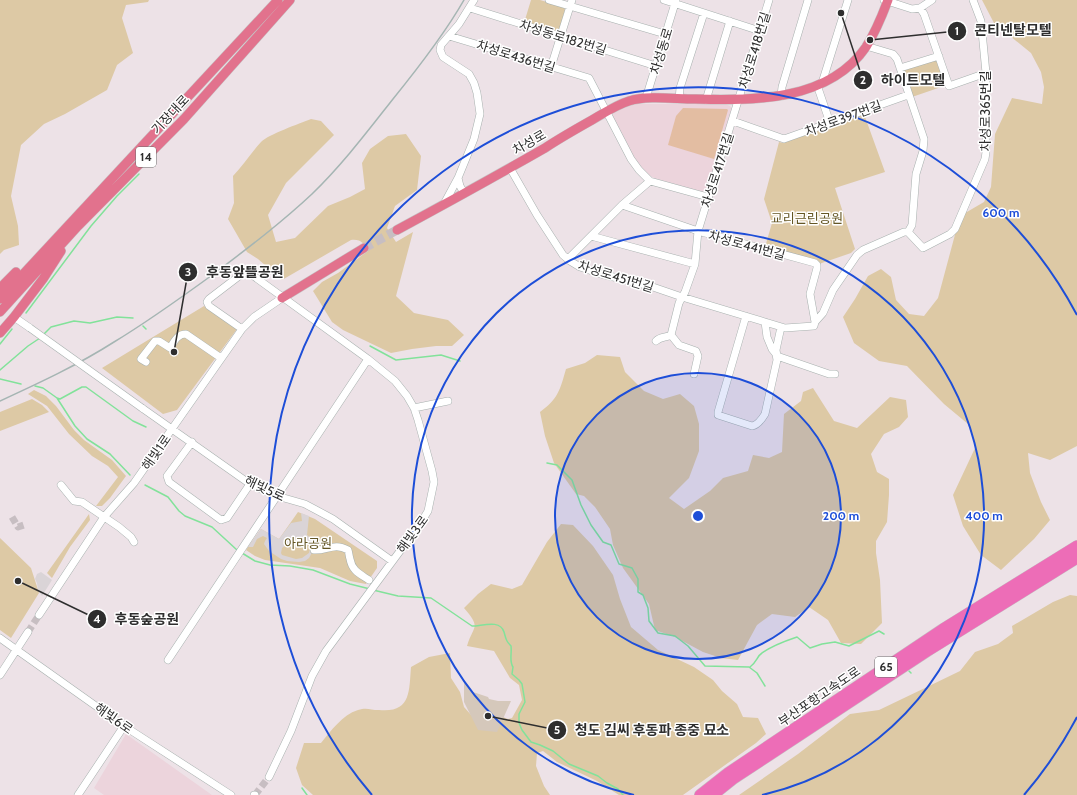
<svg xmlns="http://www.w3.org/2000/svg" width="1077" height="795" font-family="Cabin,'Noto Sans KR',sans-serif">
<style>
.education{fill:#ecd4dc}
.green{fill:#ddc9a5}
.cemetery{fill:#d5c8bb}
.pitch{fill:#e3bda2}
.plaza{fill:#dad4d7;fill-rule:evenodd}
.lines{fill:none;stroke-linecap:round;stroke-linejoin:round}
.stream{stroke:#82e29a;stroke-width:1.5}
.minor-tunnel{stroke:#c7bec2;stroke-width:7;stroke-dasharray:7 3.5;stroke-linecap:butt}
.major-tunnel{stroke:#c7bec2;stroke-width:9;stroke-dasharray:9 4.5;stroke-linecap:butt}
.minor-casing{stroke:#a8b1af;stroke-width:8}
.major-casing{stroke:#c4c4c4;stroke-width:10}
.highway-casing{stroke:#c4c4c4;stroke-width:12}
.minor{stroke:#fff;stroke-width:7}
.major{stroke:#e2728d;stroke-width:9}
.highway{stroke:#ed6db7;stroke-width:11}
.rail{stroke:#a5b5b3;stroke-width:1.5}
.minor-bridge-casing{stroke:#a8b1af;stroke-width:8;stroke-linecap:butt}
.minor-bridge{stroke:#fff;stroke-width:7}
.ring{fill:none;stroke:#1d4ed8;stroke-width:2}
.labels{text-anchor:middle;stroke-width:3;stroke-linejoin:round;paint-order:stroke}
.shield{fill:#fff;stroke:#6d6d6d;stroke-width:1}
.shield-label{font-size:12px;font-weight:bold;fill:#2e2e2e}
.street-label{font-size:13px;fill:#2e2e2e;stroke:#fff}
.park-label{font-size:13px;fill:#645624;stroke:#fff}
.centre{fill:#1d4ed8;stroke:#fff;stroke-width:2}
.ring-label{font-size:12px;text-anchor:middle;font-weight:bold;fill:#1d4ed8;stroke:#fff;stroke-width:3;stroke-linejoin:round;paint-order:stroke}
.leader{fill:none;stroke:#2e2e2e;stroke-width:1.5}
.callout-dot{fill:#2e2e2e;stroke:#fff;stroke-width:1.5}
.mark-label{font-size:12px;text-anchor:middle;font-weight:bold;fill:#fff}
.callout-label{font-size:14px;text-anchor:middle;font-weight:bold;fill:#2e2e2e;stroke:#fff;stroke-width:3;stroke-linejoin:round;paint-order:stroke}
</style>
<rect width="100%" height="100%" fill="#ede2e7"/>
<!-- education -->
<path class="education" d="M636 104H726L730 106 732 110 708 190 702 192 654 178 641 170 612 118 614 112 619 109Z
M126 734 212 795H104L94 788Z"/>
<!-- green -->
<path class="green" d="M0 0H149L148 2 126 5 122 18 133 53 117 65 107 90 65 114 44 124 21 145 11 196 18 226 19 245 4 250 0 254Z
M531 0H540L564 7 565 10 559 30 555 32 524 23Z
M982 0H1077V446L1050 460 1028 453 1030 473 1041 502 1050 520 1034 539 1001 570 981 555 963 526 953 495 976 446 968 424 944 404 907 366 879 361 854 343 843 317 855 299 868 276 881 269 891 277 896 300 909 314 924 316 938 298 960 216 984 202 991 187 995 134 1012 98 1042 104 1044 87 1041 72 1031 53 994 23Z
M936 60 947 85 912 97 903 70Z
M864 114 885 172 835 188 855 249 851 253 819 264 765 247 772 223 764 199 779 142 783 143Z
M311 119 321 121 334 135 286 183 268 215 276 242 295 238 328 206 350 197 365 189 362 163 370 149 388 136 406 134 421 156 417 190 395 206 387 228 396 242 413 232 396 296 414 313 448 320 464 335 452 346H436L412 349 391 353 343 330 332 322 313 291 322 282 338 273 368 251C364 243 361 239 351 240L282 280 258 259 247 252 228 219 234 203 233 176C243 166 251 153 261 142 269 134 299 124 311 119Z
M204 306 237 329 177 410 163 414 102 368Z
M597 355 620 357 625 372 644 391 663 399 680 394 694 406 699 424V451L689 478 669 498 684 509 710 491 723 478 748 471 753 455 769 458 782 452 784 414 801 401 803 392 813 388 834 421 857 428 890 397 906 400 908 417 899 427 884 434 871 454 877 472 889 479V495L887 522 876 541V553L880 580 882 623 861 644 841 643 828 620 809 607 795 617 772 614 757 625 738 660 721 658 703 652 675 637 655 630 649 604 623 568 613 545 610 529 595 507 584 496 576 494 554 463 545 436 540 412C558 399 560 390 566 369L585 363Z
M34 390 46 396 56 406 74 430 84 440 112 460 126 476 110 498 102 506H96L118 477 108 466 92 456 69 434 47 406 28 394Z
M32 399 42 405 49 412 0 431V412Z
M298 512 315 519 377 561V568L366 584 350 581 320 568 265 560 255 556 246 550 261 529 279 539Z
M89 514 90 520 70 547 52 578 47 573Z
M561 524 573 525 593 546 613 575 620 599 631 627 658 650 694 667 713 680 722 691 737 704 743 717 758 718 766 734 756 743 683 795H619L597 781 557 762 543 751 537 753 536 766 544 786 550 795H313L302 785 296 768 304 743H321C331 731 342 715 358 710 367 707 370 710 379 710 411 713 409 692 411 667L429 657 450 653 451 678 460 692 464 707 472 716H500L508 719 512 718 522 700 519 685 510 678 494 651 467 646C473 625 482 629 464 608L478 594 491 584 512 589 522 585 547 542Z
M0 538 31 568 39 593 11 638 0 630Z
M1070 595 1077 596V795H739L798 754 850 714 879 710 927 687 960 671 975 652 998 644 1013 633 1012 626 1053 602Z"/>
<!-- cemetery -->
<path class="cemetery" d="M464 682 473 692 488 697 489 699 498 701H511L497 732 478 730 464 702Z"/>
<!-- pitch -->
<path class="pitch" d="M683 108 727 109 728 110 714 159 668 145 676 116Z"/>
<!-- plaza -->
<path class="plaza" d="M301 513 309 516 307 535 312 539 314 549 309 558 305 561 299 562 287 561 281 559 269 551 264 544 265 541 267 538 263 536 257 539 253 547H248L261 529 279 539 291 523 302 521ZM299 537H303L308 541 310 549 309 553 302 558 296 559 282 555 281 553 282 548 294 538Z
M41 572 52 580 42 596 38 590 37 583 35 579 37 574Z"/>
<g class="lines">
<!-- stream -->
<path class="stream" d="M26 313 91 226 117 196 139 174
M143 326 146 329
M44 334 51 327 74 321 90 323 117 317 133 318
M0 344 12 329
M370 346 396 360 441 355 460 361
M0 370 28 346 40 338
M0 379 21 384
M35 386 43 388 57 398 75 426 87 439 110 454 130 475
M57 398 60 399 82 387H86L133 421 146 427
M547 463 557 465 572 480 581 505 591 525 603 542 611 545 619 564 632 568 638 579V592L643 595 648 608 649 621 658 633 675 636 688 646 705 666 749 667 757 673 765 686
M145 485 168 497 179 511 185 516 212 527 237 550
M242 553 255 561 270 565 290 566 313 570 350 584 370 589
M373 590 398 596 431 598 472 626C482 626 500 619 504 632 506 639 506 641 511 646 512 654 509 661 513 667L512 674 519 680 522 684 525 702 519 714V723L522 730 531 742 540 745 553 751 569 764 598 776 607 783 618 789 623 795
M750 667C757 662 757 656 762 653 773 645 785 641 797 637L810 648 822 644 835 642 849 646 879 631 884 634
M909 671 911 673
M302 788 307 795"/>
<!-- minor-tunnel -->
<path class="minor-tunnel" d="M12 517 18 527 24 525
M28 632 39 615
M255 795 269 777"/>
<!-- major-tunnel -->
<path class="major-tunnel" d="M364 248 397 230"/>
<!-- minor casing -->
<g class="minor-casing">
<path id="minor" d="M549 0 665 34
M664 0 760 31
M884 0 912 9 920 8 932 0
M470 8 656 66
M920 8 924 14 949 86 986 73
M449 36 589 78 631 159 639 170 650 181 708 197
M866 46 893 54 897 59 924 139 923 151 916 174 912 225 908 232
M551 67 572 0
M900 68 939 56
M822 83 848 0
M817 85 830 123
M781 96 782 87 808 0
M646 98 676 0
M679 99 680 88 704 13
M706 100 730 21
M733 121 784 139 908 95
M510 168 537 215 563 255 570 261 580 267 601 274 650 286 682 297 785 328 814 326 815 322 823 313 833 290 857 255 863 250 904 232H908
M464 193 460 186 458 178 474 139 480 114 477 93 474 83 469 74 443 57 440 50 441 45 459 24 474 0
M444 204 458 178
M622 205 698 231 815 263 817 265V268L810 294 815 322
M908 232 923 248 950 234 955 229 985 159 986 152V73L981 21 973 0
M591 236 695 264
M568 259 622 205 650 181
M746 316 718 412V415L752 426C758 425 762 419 765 414L777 360 776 354 772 349 767 337 765 322
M14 317 30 328
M781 327 776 350 777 356 829 374H835
M242 329 209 306 207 302 209 299 243 273 248 272 368 359 395 381 407 396 414 408 418 420 432 471 434 482 428 511 420 524 326 651 312 676 291 731 269 777
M671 335 679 303 685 292 695 264 698 231 769 0
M671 335 679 345 696 351 698 356 694 374
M656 341C661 336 666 338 671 335
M146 362 141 359 155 341H159L170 348C174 342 177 334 186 334L221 358
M142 408 250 484 277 496 305 504 333 519 392 561
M414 408 448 401
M192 442 167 476 169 482 221 520 227 518 250 484
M61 485 74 501 82 502 119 527 131 537 134 542
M314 550C327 551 334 542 348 550 349 553 349 556 350 559 352 571 360 574 369 580
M39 615 104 517 134 483 242 329 254 317 282 298
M0 638 124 726 231 795
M168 660 368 359
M0 675 28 632
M78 795 124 726
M254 795H255"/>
</g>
<!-- major casing -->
<g class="major-casing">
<path id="major" d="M397 230C447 203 496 176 545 148 560 138 576 129 592 120 604 113 616 105 629 101 648 95 675 99 695 99 754 101 829 101 866 47 875 33 882 16 888 0
M0 288 16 272
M282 298 364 248
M0 299 278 0
M0 312 78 226 184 119 290 0
M0 333 14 317 43 279 61 251"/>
</g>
<!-- highway casing -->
<g class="highway-casing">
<path id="highway" d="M700 795 728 773 943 629 1077 546
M713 795 733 779 929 650 1077 558"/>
</g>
<!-- minor -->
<use href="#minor" class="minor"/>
<!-- major -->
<use href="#major" class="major"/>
<!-- highway -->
<use href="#highway" class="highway"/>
<!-- rail -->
<path class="rail" d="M0 401C39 383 78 365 114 342 149 321 182 297 215 273 248 248 281 223 312 194 342 165 367 132 393 99 419 67 444 35 464 0"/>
<!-- minor-bridge casing -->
<g class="minor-bridge-casing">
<path id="minor-bridge" d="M30 328 142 408"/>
</g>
<!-- minor-bridge -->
<use href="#minor-bridge" class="minor-bridge"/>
</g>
<!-- distance rings -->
<circle cx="698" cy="516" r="143" fill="#1d4ed8" fill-opacity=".12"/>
<g class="ring">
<circle cx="698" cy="516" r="143"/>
<path d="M634 795A286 286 0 1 1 762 795"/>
<path d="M1077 717A429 429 0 0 1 1024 795M372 795A429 429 0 1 1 1077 315"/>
</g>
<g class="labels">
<!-- shield labels -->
<g class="shield">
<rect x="136" y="147" width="20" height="20" rx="3"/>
<rect x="875" y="657" width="22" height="20" rx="3"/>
</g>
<g class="shield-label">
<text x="146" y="161">14</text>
<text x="886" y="671">65</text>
</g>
<!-- street labels -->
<g class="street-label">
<text transform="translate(563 37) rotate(17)" y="5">차성동로182번길</text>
<text transform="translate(754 50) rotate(-73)" y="5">차성로418번길</text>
<text transform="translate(661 51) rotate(-73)" y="5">차성동로</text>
<text transform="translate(516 56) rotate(17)" y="5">차성로436번길</text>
<text transform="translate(985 111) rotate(-90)" y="5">차성로365번길</text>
<text transform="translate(170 114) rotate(-47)" y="5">기장대로</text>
<text transform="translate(843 118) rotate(-20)" y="5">차성로397번길</text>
<text transform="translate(529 142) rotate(-30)" y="5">차성로</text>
<text transform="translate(717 170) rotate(-72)" y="5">차성로417번길</text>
<text transform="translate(747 245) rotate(15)" y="5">차성로441번길</text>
<text transform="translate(616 276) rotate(17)" y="5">차성로451번길</text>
<text transform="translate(156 452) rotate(-55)" y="5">해빛1로</text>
<text transform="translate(265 488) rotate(25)" y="5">해빛5로</text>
<text transform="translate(412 534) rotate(-54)" y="5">해빛3로</text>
<text transform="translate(819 696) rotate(-34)" y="5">부산포항고속도로</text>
<text transform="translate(114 718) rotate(35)" y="5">해빛6로</text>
</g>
<!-- park labels -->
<g class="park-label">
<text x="807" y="223">교리근린공원</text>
<text x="308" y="548">아라공원</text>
</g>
</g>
<circle cx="698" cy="516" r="6" class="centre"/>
<g class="ring-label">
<text x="1001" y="217">600 m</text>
<text x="841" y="520">200 m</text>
<text x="984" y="520">400 m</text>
</g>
<!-- callouts -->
<path class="leader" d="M870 40L957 31M841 13L863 80M174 352L188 272M18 581L97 619M488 716L557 730"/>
<g class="callout-dot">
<circle cx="870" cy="40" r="4"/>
<circle cx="841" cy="13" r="4"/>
<circle cx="174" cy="352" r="4"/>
<circle cx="18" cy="581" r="4"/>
<circle cx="488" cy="716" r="4"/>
<circle cx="957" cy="31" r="10"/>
<circle cx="863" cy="80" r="10"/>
<circle cx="188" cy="272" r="10"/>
<circle cx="97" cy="619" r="10"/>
<circle cx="557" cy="730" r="10"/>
</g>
<g class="mark-label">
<text x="957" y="35">1</text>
<text x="863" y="84">2</text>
<text x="188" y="276">3</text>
<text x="97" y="623">4</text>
<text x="557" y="734">5</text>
</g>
<g class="callout-label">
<text x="1013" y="35">콘티넨탈모텔</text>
<text x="913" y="85">하이트모텔</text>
<text x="245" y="277">후동앞뜰공원</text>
<text x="147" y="624">후동숲공원</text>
<text x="652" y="735">청도 김씨 후동파 종중 묘소</text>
</g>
</svg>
